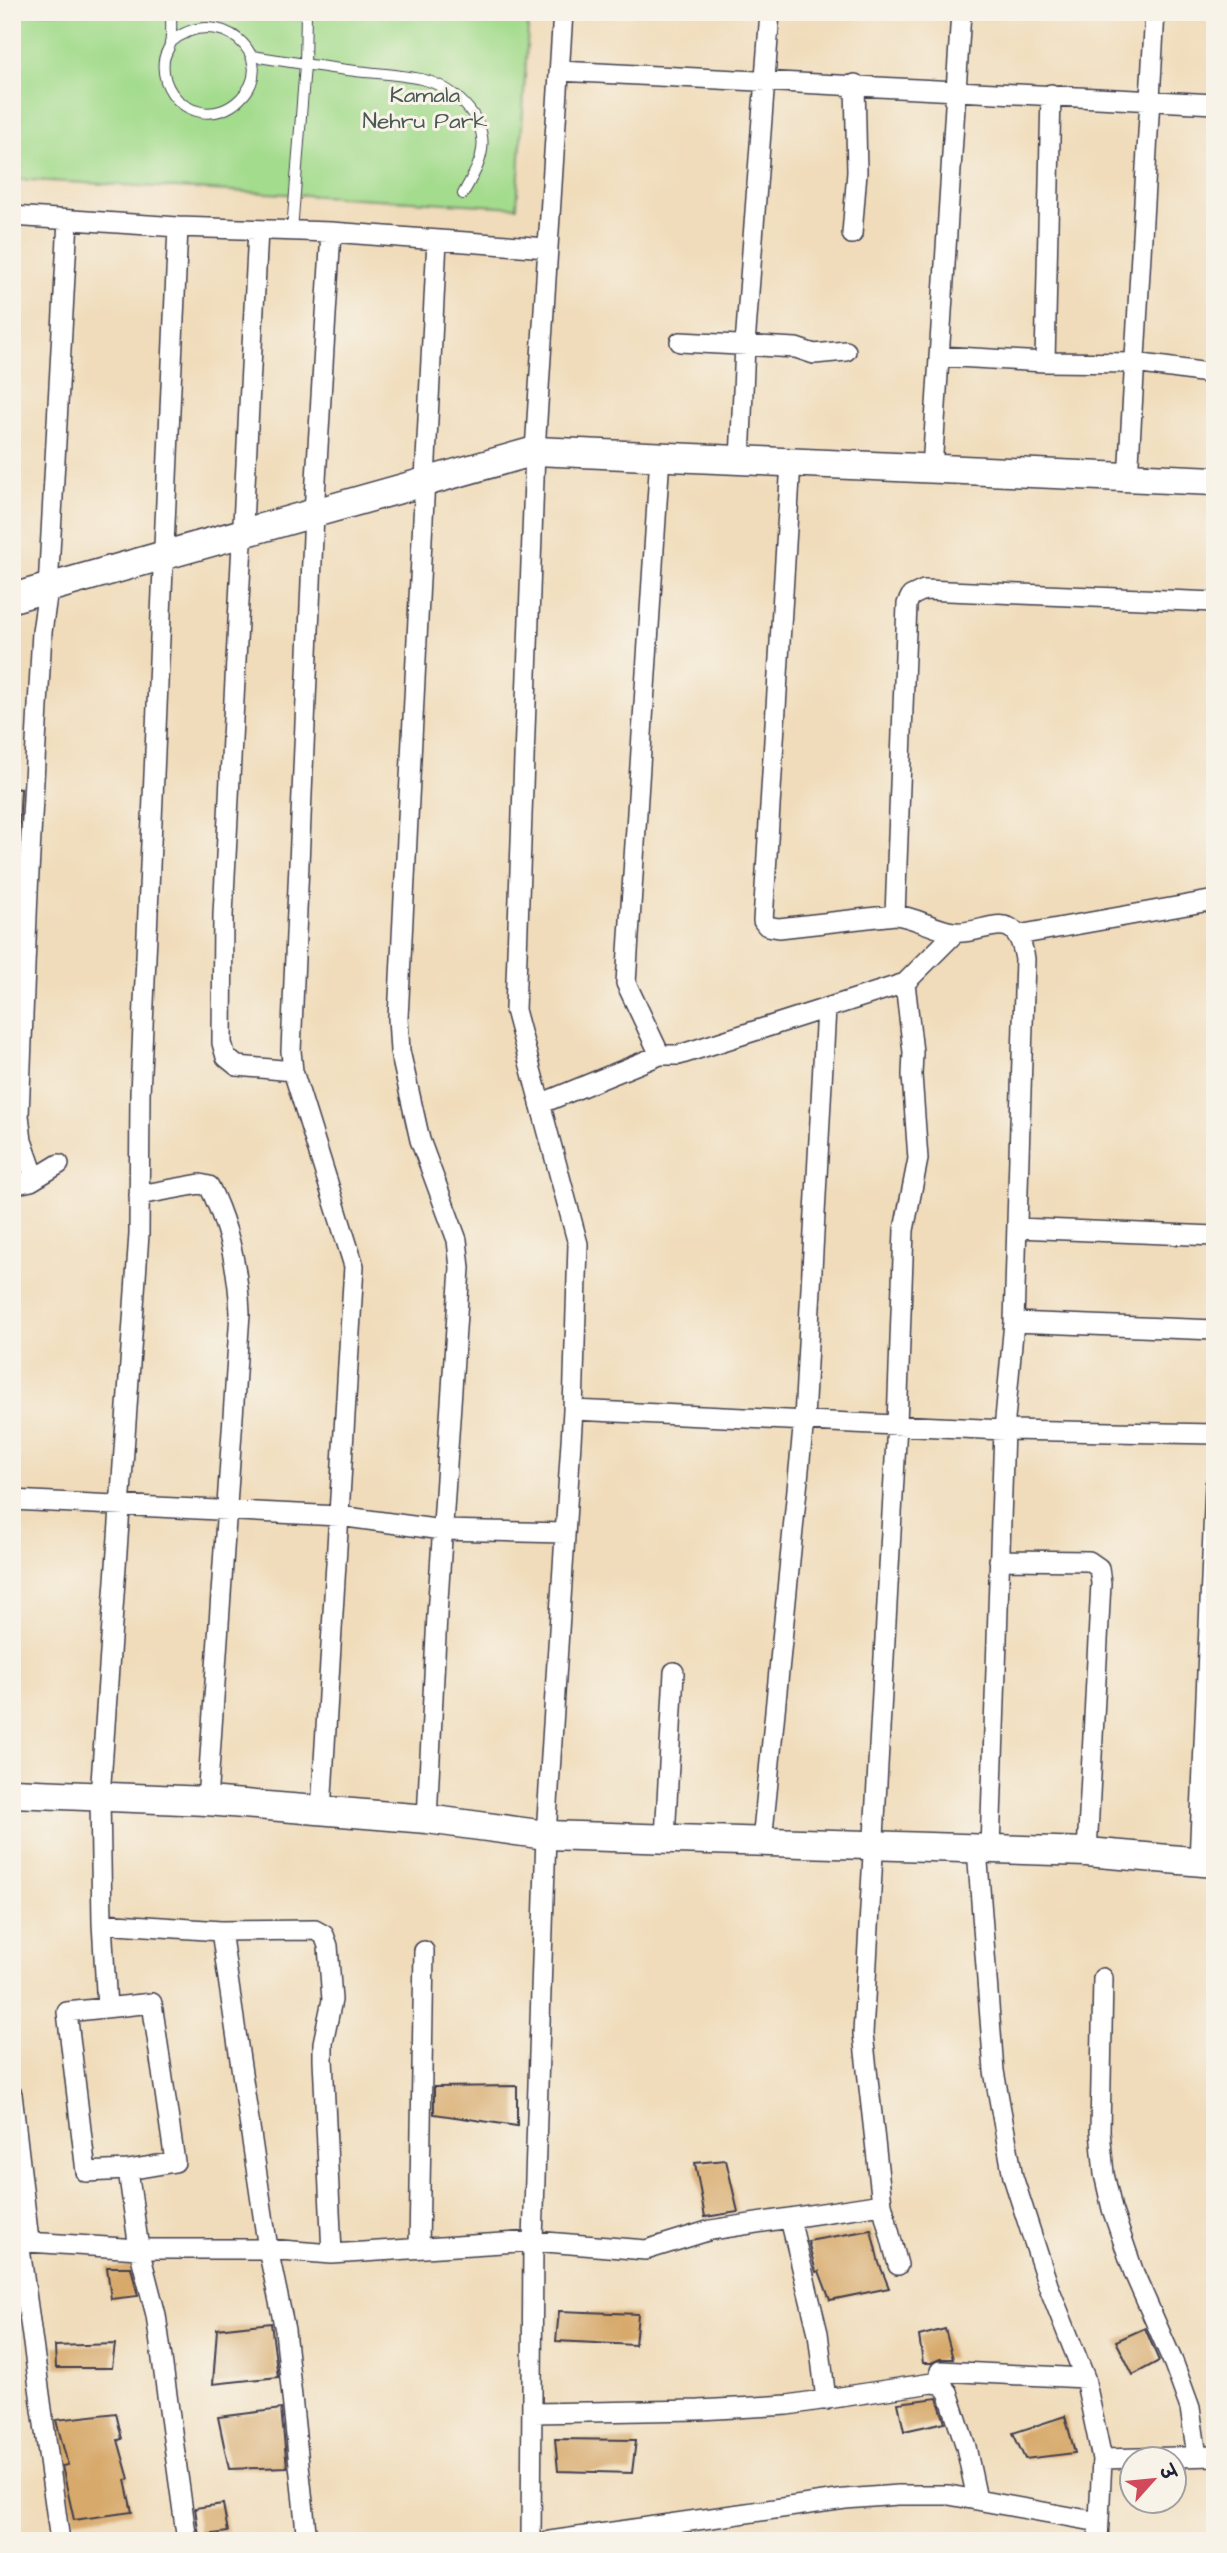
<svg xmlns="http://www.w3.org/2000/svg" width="1227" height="2553" font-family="'Architects Daughter','Playpen Sans Deva',sans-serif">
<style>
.green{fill:#a4dc8e;stroke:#637f64;stroke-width:2}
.building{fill:#d7a96b}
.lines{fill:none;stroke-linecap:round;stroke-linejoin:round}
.lane-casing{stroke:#413e4e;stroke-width:12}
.street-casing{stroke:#413e4e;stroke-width:22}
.secondary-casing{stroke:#413e4e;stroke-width:31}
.lane{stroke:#fff;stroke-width:10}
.street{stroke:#fff;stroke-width:19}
.secondary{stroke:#fff;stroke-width:28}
.labels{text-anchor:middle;stroke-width:6;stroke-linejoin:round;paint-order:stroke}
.park-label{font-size:23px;fill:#495a54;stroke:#f7f3e8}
</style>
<rect width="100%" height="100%" fill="#f7f3e8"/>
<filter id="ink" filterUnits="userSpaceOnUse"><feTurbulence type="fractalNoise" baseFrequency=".0143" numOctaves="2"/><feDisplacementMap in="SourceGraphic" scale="14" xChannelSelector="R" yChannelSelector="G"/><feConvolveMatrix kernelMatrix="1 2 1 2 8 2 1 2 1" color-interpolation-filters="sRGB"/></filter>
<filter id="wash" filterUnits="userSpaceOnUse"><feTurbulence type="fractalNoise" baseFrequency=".00686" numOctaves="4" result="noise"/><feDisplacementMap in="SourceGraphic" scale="28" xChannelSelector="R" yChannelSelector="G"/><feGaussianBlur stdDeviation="1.57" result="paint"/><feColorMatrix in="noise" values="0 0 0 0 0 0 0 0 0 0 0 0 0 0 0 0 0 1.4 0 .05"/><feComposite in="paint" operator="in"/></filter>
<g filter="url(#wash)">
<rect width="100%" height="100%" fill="#f0dcba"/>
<!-- green -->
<path class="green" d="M21 12H529L517 207 12 179V113Z"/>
<g id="blocks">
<!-- building -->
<path class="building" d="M12 788 21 789 19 829H12Z
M517 2086V2126L434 2114V2087Z
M726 2160 738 2212 705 2217 695 2163Z
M871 2230 879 2263 889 2288 830 2300 819 2271 816 2272 808 2241Z
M107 2267H131L138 2296 111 2299Z
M559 2311 638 2314 635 2345 556 2341Z
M271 2323 278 2377 213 2384 217 2329Z
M1145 2328 1159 2361 1133 2375 1116 2341Z
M945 2329 953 2359H940L931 2363H923L919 2336Z
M115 2344 112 2368H56L55 2346Z
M937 2398 945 2422 904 2431 898 2403Z
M281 2409 287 2467 229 2469 218 2417Z
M116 2413 122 2439 118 2440 129 2479 125 2480 132 2512 74 2520 62 2466 68 2465 56 2420Z
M1065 2416 1075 2453 1025 2459 1013 2433Z
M555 2439 636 2440 632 2473 558 2471Z
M223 2504 228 2532 199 2536 195 2508Z"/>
</g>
</g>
<g filter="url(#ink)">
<use href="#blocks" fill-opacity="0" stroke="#413e4e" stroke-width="2"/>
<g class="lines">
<!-- lane casing -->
<g class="lane-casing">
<path id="lane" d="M170 43C219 0 282 59 240 99 230 109 215 115 201 112 176 107 161 84 164 60 165 54 168 50 170 45 172 35 171 23 171 12
M252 56C284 61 315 66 347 70 371 73 397 74 421 79 452 86 487 117 482 150 480 166 470 180 463 194
M292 231 305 65 306 12"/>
</g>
<!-- street casing -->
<g class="street-casing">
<path id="street" d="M559 71 1215 104
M12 216 178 227 331 232 547 248
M258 230 223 915 222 1043 226 1057 237 1066 293 1071
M852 234 857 172 855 84
M680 342 796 348 814 354 846 351
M939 356 1045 362 1135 363 1215 374
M1045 362 1051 94
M660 456 626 983 660 1055H679L905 983 956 932
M740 461 745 345 770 12
M791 462 763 921 767 926 779 928 895 915C916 917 933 929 953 932 986 936 1015 902 1025 959L1014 1322 1004 1430 990 1849
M932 469 961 12
M1128 479 1155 12
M895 915 907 604 911 596 924 590 1215 602
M1018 935 1215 900
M540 1104 660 1055
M35 1178 22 1141 19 1115 28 891 42 632 48 589 68 220
M12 1185 31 1181 59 1164
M139 1195 200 1184 209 1186C229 1226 238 1269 240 1313L207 1801
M1017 1228 1215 1236
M1014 1322 1215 1330
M573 1410 1004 1430 1215 1434
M12 1500 339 1516 442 1530 565 1533
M999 1560 1089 1561 1099 1568 1101 1583 1087 1852
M321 1811 354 1266 293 1071 291 1051 314 513 331 232
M427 1819 437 1615 460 1268 457 1240 420 1140 400 1051 398 1018 437 240
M665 1838 674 1672
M762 1842 804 1419 826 1008
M977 1849 994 2071 1013 2177 1048 2285 1085 2378 1102 2459 1098 2541
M1199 1862 1215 1485
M102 1923 221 1931 315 1930 324 1935 328 1946 332 2000 323 2043V2059L332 2254
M221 1931 268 2249 285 2330 307 2541
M1103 1978 1100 2131 1104 2174 1112 2209 1134 2273 1174 2364 1190 2408 1197 2456
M152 2003 175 2162 128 2170 86 2172 67 2012Z
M107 2008 102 1923 100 1797 139 1234 140 1094 178 227
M12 2094 29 2241
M128 2170 139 2249 156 2315 187 2541
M790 2219 818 2333 826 2400
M12 2241 139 2249H268L332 2254 533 2241 646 2250 711 2230 882 2204
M19 2241 60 2541
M419 2248 424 1951
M898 2265 882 2204 863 2034 897 1424 904 1230 918 1159 912 1075 913 1052 905 983
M940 2371 1085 2378
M533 2413 699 2410 788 2405 932 2383 941 2384 948 2392 966 2447 977 2499
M1102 2459 1215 2456
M531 2541 533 2241 546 1835 573 1410 578 1244 515 1010 535 451 563 12
M550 2541 845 2499 898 2495H949L1099 2522"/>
</g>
<!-- secondary casing -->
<g class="secondary-casing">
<path id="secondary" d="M12 598 535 451 1215 481
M12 1793 207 1801 427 1819 546 1835 1087 1852 1215 1863"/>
</g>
<!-- lane -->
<use href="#lane" class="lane"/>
<!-- street -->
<use href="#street" class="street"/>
<!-- secondary -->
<use href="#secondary" class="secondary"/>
</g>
</g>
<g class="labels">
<!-- park labels -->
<g class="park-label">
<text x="425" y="102">Kamala<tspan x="425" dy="26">Nehru Park</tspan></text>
</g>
</g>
<!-- margin -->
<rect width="1227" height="2553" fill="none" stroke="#f7f3e8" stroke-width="42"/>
<!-- north arrow -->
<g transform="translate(1153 2480) rotate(63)"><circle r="33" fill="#f7f3e8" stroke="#a29fa3" stroke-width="2"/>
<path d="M0-5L12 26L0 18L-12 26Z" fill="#d1495b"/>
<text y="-10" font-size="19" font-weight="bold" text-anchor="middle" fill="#22223b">उ</text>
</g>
</svg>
